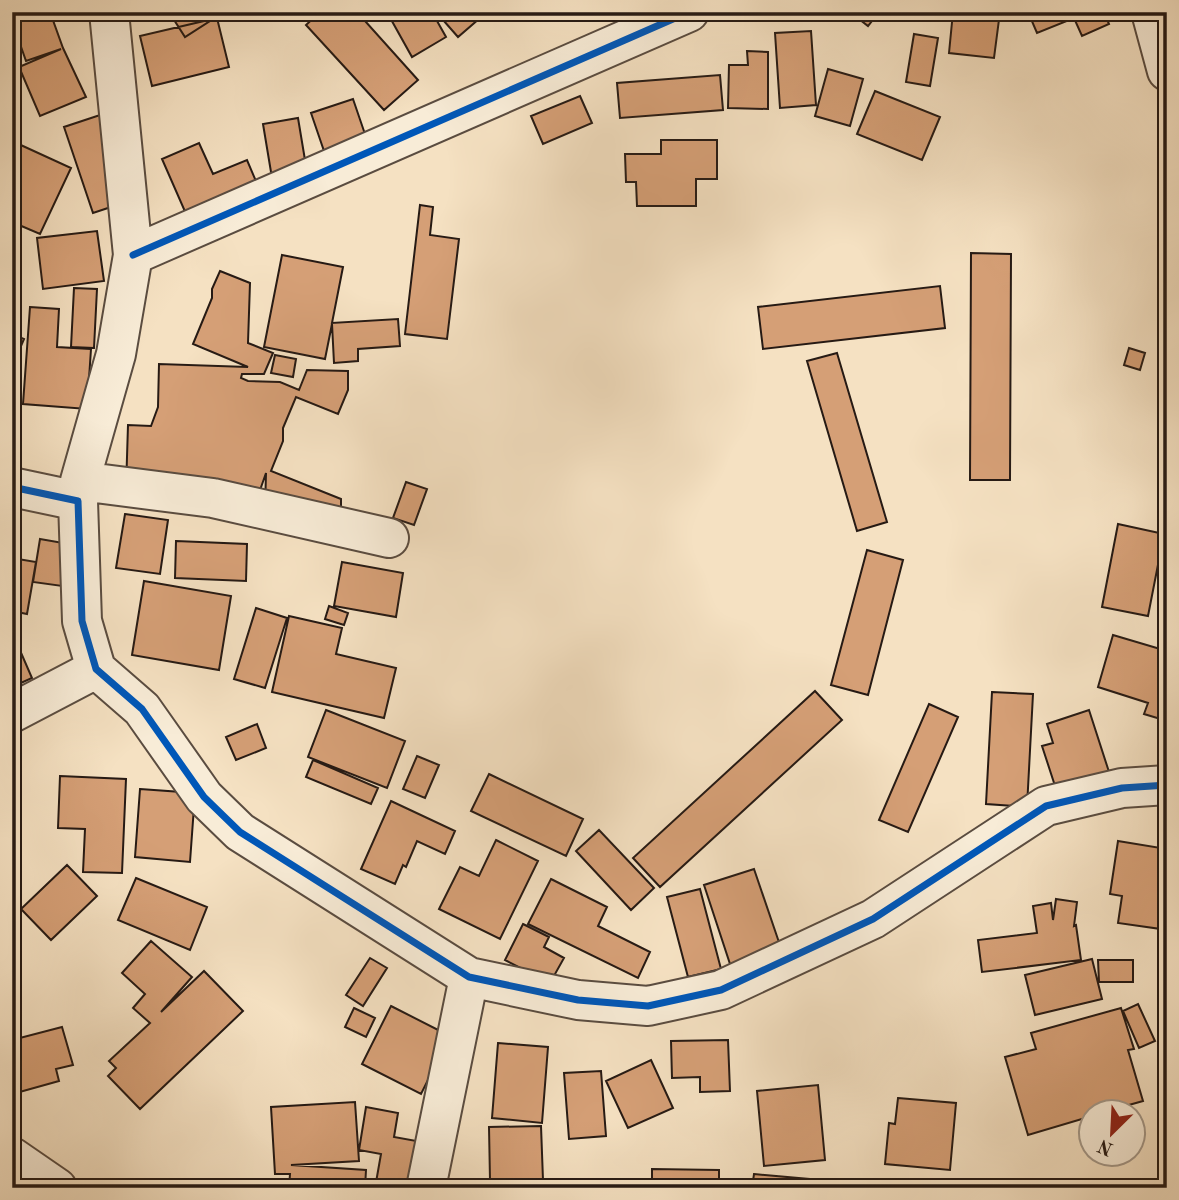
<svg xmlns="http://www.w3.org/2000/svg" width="1179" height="1200" font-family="'Old Standard TT',serif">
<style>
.building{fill:#d59f76;stroke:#261a14;stroke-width:2}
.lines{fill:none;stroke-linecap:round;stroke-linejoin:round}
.minor-casing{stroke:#5a4c40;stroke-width:42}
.minor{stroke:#f8ecd7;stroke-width:38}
.cycleway-casing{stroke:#f8ecd7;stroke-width:11}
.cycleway{stroke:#0057b8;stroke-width:7}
</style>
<rect width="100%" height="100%" fill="#f5e1c2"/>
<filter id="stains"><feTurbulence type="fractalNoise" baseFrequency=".00286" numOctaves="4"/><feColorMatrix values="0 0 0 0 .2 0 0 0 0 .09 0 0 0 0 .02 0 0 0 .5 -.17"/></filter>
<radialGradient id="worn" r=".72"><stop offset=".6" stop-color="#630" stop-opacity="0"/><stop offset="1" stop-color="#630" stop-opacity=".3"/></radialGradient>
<!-- building -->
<path class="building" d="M23 12H50L63 48 86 97 40 116 19 67 61 49 26 61 12 21V16Z
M169 12H224L185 37Z
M320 12H357L418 80 384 110 306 25Z
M391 12H432L446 37 412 57 388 14Z
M436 12H487L458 37Z
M850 12H879L868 26Z
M953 12H1000L994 58 949 53Z
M1028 12H1104L1109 24 1082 36 1074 18 1037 33Z
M217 18 229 67 152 86 140 36Z
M811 31 816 105 780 108 775 33Z
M914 34 938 38 930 86 906 82Z
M747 51 768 52V109L728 108 729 65H748Z
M828 69 863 79 850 126 815 116Z
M720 75 723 110 620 118 617 83Z
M875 91 940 117 922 160 857 134Z
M580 96 592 123 543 144 531 116Z
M353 99 366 137 324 151 311 113Z
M100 115 129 201 93 213 64 127Z
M298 118 307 172 272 178 263 124Z
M661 140H717V179H696V206H637L636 182H626L625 154H661Z
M12 141 71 168 40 234 12 222Z
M199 143 213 174 247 160 261 193 190 223 162 159Z
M420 205 433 207 430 235 459 239 447 339 405 334Z
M97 231 104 281 43 289 37 238Z
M971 253 1011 254 1010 480H970Z
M282 255 343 267 332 323 398 319 400 346 358 349V361L334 363 332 324 325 359 264 347Z
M220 271 250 283 248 343 273 353 264 374H242L241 378 248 381 280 382 299 390 307 370 348 371V390L338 414 296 397 283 428V441L271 471 341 499V511L265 509 266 473 259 493 126 489 128 425 151 426 158 407 159 364 248 367 193 344 212 298V289Z
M940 286 945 328 763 349 758 307Z
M74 288 97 289 94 348 71 347Z
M30 307 59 309 57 347 91 349 87 409 23 404Z
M12 334 24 339 12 367Z
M1129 348 1145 353 1140 370 1124 365Z
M837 353 887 522 857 531 807 361Z
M275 355 296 359 293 377 271 373Z
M12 403H18L17 442H12Z
M406 482 427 489 414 525 393 518Z
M125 514 168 520 160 574 116 568Z
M1118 524 1164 534 1148 616 1102 607Z
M1165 537 1167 538V572L1158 570Z
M40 539 69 544 62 586 33 582Z
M176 541 247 544 246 581 175 578Z
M867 550 903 560 868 695 831 685Z
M12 558 36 562 27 614 12 611Z
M342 562 403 573 396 617 334 606Z
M144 581 231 596 219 670 132 655Z
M329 606 348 613 344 625 325 619Z
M256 608 287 618 265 688 234 679Z
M289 616 342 628 336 654 396 668 384 718 272 692Z
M12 632 32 678 12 687Z
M1113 635 1167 651V721L1144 714 1148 703 1098 687Z
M815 691 842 720 660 887 633 858Z
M992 692 1033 694 1027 807 986 804Z
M929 704 958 717 908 832 879 820Z
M326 710 405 741 387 788 308 757Z
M1089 710 1110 775 1057 792 1042 746 1053 743 1047 724Z
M257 724 266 748 236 760 226 737Z
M417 756 439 765 425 798 403 789Z
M313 760 378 788 371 804 306 777Z
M489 774 583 819 566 856 471 811Z
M60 776 126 779 122 873 83 872 85 829 58 828Z
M140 789 195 793 190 862 135 857Z
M391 801 455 831 445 854 417 841 406 867 403 865 395 884 361 869Z
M599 830 654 888 631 910 576 851Z
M496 840 538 861 500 939 439 909 460 867 479 876Z
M1118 841 1167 849V890L1161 929 1118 923 1122 896 1110 894Z
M67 865 97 896 51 940 21 909Z
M754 869 783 954 732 970 704 885Z
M136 878 207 907 190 950 118 920Z
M551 879 607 907 598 926 650 952 638 978 528 924Z
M700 889 721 969 688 977 667 897Z
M1056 899 1077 902 1074 926 1076 925 1081 960 982 972 978 940 1037 933 1033 906 1051 903 1053 920Z
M523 924 549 937 544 947 564 958 550 983 505 960Z
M151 941 192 977 161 1012 204 971 243 1011 140 1109 108 1076 116 1068 109 1061 150 1023 133 1008 145 994 122 973Z
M370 958 387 968 363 1006 346 995Z
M1092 959 1102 999 1035 1015 1025 975Z
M1098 960H1133V982H1099Z
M1138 1004 1155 1041 1139 1048 1123 1011Z
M391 1006 450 1036 421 1094 362 1064Z
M354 1008 375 1018 366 1037 345 1027Z
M1121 1008 1134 1049 1128 1050 1143 1101 1104 1112H1092V1116L1028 1135 1005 1057 1036 1049 1031 1033Z
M62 1027 73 1065 56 1069 59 1081 16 1093 12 1078V1040Z
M728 1040 730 1091 700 1092V1077L672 1078 671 1041Z
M498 1043 548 1047 542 1123 492 1118Z
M651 1060 673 1108 628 1128 606 1081Z
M601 1071 606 1136 569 1139 564 1073Z
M1160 1074H1167V1161H1162Z
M818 1085 825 1160 764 1166 757 1091Z
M898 1098 956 1103 950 1170 885 1164 889 1123 895 1124Z
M355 1102 359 1161 291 1165 366 1170 365 1188H289L290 1174H275L271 1107Z
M366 1107 398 1113 394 1137 422 1142 415 1188H375L381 1154 359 1150Z
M541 1126 543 1180H490L489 1127Z
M652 1169 719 1170V1188H652Z
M754 1174 809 1179 808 1188H752Z"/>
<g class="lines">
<!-- minor casing -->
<g class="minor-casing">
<path id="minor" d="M1151 12 1167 71
M133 255 689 12
M80 481 213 498 389 538
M12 487 78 501 82 621 96 669 142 709 204 797 240 832 469 977 578 1000 648 1006 721 990 873 919 1046 806 1122 788 1167 785
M78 501 80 481 116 354 133 255 109 12
M12 713 96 669
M12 1157 57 1188
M426 1188 469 977"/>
</g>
<!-- minor -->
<use href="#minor" class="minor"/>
<!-- cycleway casing -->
<g class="cycleway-casing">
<path id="cycleway" d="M133 255 689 12
M12 487 78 501 82 621 96 669 142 709 204 797 240 832 469 977 578 1000 648 1006 721 990 873 919 1046 806 1122 788 1167 785"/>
</g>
<!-- cycleway -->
<use href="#cycleway" class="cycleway"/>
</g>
<!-- margin -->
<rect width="1179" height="1200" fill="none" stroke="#f5e1c2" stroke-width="42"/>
<rect x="14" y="14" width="1151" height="1172" fill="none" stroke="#261a14" stroke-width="3.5"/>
<rect x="21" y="21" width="1137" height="1158" fill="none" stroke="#261a14" stroke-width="2"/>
<!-- north arrow -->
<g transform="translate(1112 1133) rotate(204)"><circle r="33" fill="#f8ecd7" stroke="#a49889" stroke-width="2"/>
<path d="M0-5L12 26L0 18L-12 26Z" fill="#8f2418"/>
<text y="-10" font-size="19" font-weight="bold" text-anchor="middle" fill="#261a14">N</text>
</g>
<rect width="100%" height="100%" filter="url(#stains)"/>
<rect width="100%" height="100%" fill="url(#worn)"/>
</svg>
